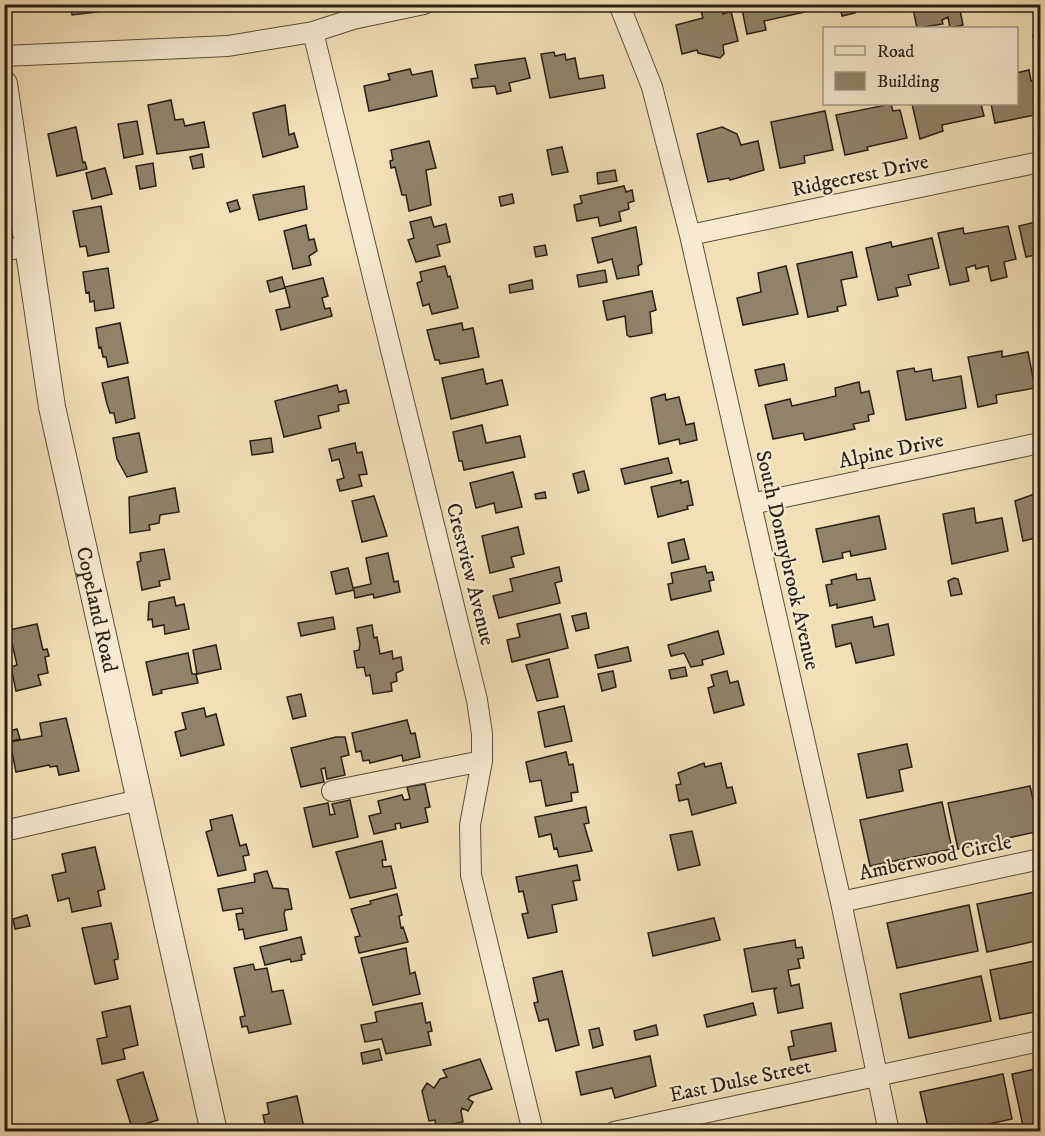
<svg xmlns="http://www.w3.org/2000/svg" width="1045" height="1136" font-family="'IM FELL DW Pica',serif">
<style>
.building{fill:#918369;stroke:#281f15;stroke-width:1.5}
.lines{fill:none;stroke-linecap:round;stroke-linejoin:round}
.minor-casing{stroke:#5a4f3d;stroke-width:22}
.tertiary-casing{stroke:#5a4f3d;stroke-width:28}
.minor{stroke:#f7ead0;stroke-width:20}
.tertiary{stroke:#f7ead0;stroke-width:26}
.labels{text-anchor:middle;stroke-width:4.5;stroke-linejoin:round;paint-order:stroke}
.street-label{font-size:21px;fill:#281f15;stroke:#f7ead0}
</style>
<rect width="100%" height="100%" fill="#f2dfb6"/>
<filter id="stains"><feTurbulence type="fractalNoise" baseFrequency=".00333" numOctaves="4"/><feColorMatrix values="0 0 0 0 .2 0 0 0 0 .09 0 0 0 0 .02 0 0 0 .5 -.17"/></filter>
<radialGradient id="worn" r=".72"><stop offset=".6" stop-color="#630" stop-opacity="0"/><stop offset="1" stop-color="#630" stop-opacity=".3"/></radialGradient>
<!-- building -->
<path class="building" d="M71 4H129V8L72 15Z
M134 4H150L151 6 138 9Z
M699 4H720L723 14 731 11 738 41 723 45 724 54 720 58 698 53 697 50 682 54 676 25 703 18Z
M741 4H803L805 12 764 21 766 30 747 34Z
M820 4H866L854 7 855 13 842 16 840 7 821 11Z
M912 4H938L939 10 944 11 945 8 959 5 963 25 950 28 948 17 942 20 943 24 917 28Z
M987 4H1012V5L988 10Z
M1040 34V51L1036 52 1033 35Z
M554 52 555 56 565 54 566 60 575 58 579 79 603 75 605 88 550 98 541 54Z
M525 58 530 78 509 83 511 91 497 94 495 86 473 88 471 79 478 78 475 65Z
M1040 68V114L995 123 991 104H1016V73L1029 70 1031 81 1038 79 1036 69Z
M410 69 412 75 432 71 437 96 369 111 364 86 390 80 388 74Z
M171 100 175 120 183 119 185 126 204 122 209 147 157 154 148 105Z
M891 104 893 111 900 110 907 138 867 147 868 150 845 155 836 115Z
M912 104H981L984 116 942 125 943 131 920 139Z
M285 105 289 135 294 133 298 147 263 157 253 113Z
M825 111 833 150 804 156 805 163 780 168 771 122Z
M137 121 143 154 124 158 118 124Z
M76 127 83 163 85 162 87 169 57 176 48 134Z
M722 127 737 134 741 145 758 141 764 170 730 180 729 178 708 182 697 134Z
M429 141 436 168 426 170 431 205 409 211 406 195H402L395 167 391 168 390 161 393 160 391 150Z
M562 147 568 172 552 175 547 150Z
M202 154 204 167 193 169 190 157Z
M153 163 156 186 140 189 136 166Z
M105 168 112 194 92 199 86 173Z
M615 170 617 181 598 184 597 173Z
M304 186 307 209 259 220 253 195Z
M624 186 626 192 632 190 634 201 628 203 629 209 619 212 621 221 600 226 598 217 577 221 574 205 582 203 580 196Z
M512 194 514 203 501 206 499 197Z
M237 200 240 209 230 212 227 203Z
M101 206 109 252 88 256 86 246 80 247 73 211Z
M431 217 434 227 446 224 450 242 437 245 440 256 416 262 408 240 414 238 410 222Z
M1040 221V254L1026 257 1019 226Z
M306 225 309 240 314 239 317 251 309 256 311 265 293 269 284 231Z
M1008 226 1016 259 1004 262 1007 277 991 281 988 266 976 269 975 265 966 268 969 281 950 285 938 233 963 228 964 234Z
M636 227 642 264 638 266 639 275 617 279 612 259 598 263 592 238Z
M932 238 939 268 908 275 911 285 896 288 898 296 878 300 866 248 891 242 892 247Z
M545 245 547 255 536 257 534 247Z
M852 252 857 277 841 280 846 305 837 307 838 311 808 317 797 264Z
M445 266 448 277 450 276 458 308 432 314 429 304 423 306 417 283 422 281 420 272Z
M786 266 798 314 743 325 737 298 761 292 758 273Z
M108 268 114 308 95 311 94 301 90 302 89 292 86 293 83 272Z
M605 270 607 282 579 287 577 275Z
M282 277 285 288 270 292 267 281Z
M323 278 328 296 322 298 325 309 330 308 332 316 281 330 276 310 290 307 285 287Z
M532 280 533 289 510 293 509 285Z
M652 291 656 310 650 312 652 333 630 337 627 335 625 316 607 320 603 301Z
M120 323 128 363 108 367 106 357H103L101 347 99 348 96 328Z
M462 323 463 330 473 328 479 357 440 364 439 360H435L427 330Z
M1002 351V357L1028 352 1035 388 996 395 997 403 978 407 968 357Z
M784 364 787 380 759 386 755 370Z
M914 368 915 372 931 369 933 381 961 376 966 408 906 420 897 371Z
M483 369 486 384 502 380 508 405 451 419 442 378Z
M128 377 135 418 116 423 114 413H110L107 404 102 383Z
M859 382 861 393 869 391 874 414 868 415 869 421 853 424 855 429 805 440 803 433 773 439 765 405 790 399 792 406 836 396 835 388Z
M337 385 339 392 346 390 349 403 338 405 339 411 318 416 321 428 284 437 275 401Z
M665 394 666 400 679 397 686 425 694 423 697 440 680 444 679 439 659 444 651 398Z
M482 425 486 443 520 436 525 457 464 470 462 461H459L453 432Z
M139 433 147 472 127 477 117 459 113 438Z
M271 438 273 452 252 455 250 441Z
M355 443 357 453 362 452 367 474 359 475 362 486 340 491 337 480 344 478 339 459 332 461 329 449Z
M668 458 672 473 625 484 621 469Z
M584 471 589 490 578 493 573 474Z
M513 472 522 507 496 513 494 503 476 508 470 483Z
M681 480V483L688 481 693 505 687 506 688 509 658 517 651 487Z
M175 488 179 512 160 515 159 523 149 525 150 530 130 533 129 497Z
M545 492 546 498 536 499 535 494Z
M1040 492V537L1023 541 1015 501Z
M374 496 387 536 362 542 352 501Z
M974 508 976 523 1002 518 1008 551 952 564 943 514Z
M879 516 886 549 851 556 850 551 842 553 843 558 823 562 816 529Z
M518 527 524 554 511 557 514 567 490 573 482 536Z
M684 539 689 559 672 563 668 543Z
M164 549 170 579 159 581 160 586 142 590 137 562 141 561 140 553Z
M388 553 394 582 398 581 400 592 374 598 373 594 355 598 354 590 336 594 331 572 348 568 353 588 371 584 366 558Z
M705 566 707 573 712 572 714 580 709 581 711 591 671 600 668 584 673 583 671 573Z
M559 567 562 581 555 583 560 603 499 618 493 596 513 591 510 579Z
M856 574 857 580 870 578 875 600 837 608V604L830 606 826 585 832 584 831 580Z
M954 578 958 579 962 594 951 596 948 581Z
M174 597 176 606 184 604 189 629 165 634 164 625 153 627 152 619 148 620 149 602Z
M586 613 589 628 576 631 572 616Z
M560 614 568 648 512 662 507 640 520 637 517 624Z
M333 617 335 629 301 636 298 623Z
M872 617 874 627 888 624 894 655 856 663 851 643 836 647 832 625Z
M37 624 43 650 47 649 49 656 45 657 48 673 38 675 41 685 16 691 11 667 17 665 9 630Z
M372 625 374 638 377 637 380 654 392 651 393 659 401 657 403 670 396 673 397 681 391 683 392 691 373 694 370 675 366 676 364 667 357 668 354 651 359 650 360 644 357 628Z
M718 631 724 654 702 660 703 665 691 667 684 653 671 656 668 645Z
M216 645 221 669 197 674 193 650Z
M628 647 631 661 598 668 595 655Z
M188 653 192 674H196L198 683 161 690 162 693 153 695 146 662Z
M549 659 558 697 537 701 526 665Z
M685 667 687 676 671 679 669 670Z
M613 671 616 687 602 691 598 674Z
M727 671 730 683 738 681 744 705 714 713 708 688 714 686 711 675Z
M301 694 306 716 293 719 287 697Z
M564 706 572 741 545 747 538 712Z
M204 708 206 717 216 714 224 745 181 756 175 732 186 729 182 713Z
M66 718 79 771 59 775 57 766 50 767 49 765 16 772 10 742 42 736 40 723Z
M407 720 411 734 415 733 420 757 403 761 402 755 370 763 369 760 363 761 361 751 356 752 352 733Z
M17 729 20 739 8 742 6 732Z
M336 737H345L349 755 341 757 345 775 327 779 325 768 321 769 324 782 301 787 291 748Z
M907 744 912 767 899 770 903 791 867 798 858 754Z
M566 752 569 765 573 764 578 792 571 793 572 801 546 806 541 780 530 782 526 762Z
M704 763 705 767 721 763 727 788 732 787 736 803 692 815 688 799 679 801 676 785 681 784 678 773Z
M425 784 430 807 425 808 428 822 401 828 400 823 395 824 396 829 374 834 369 816 381 813 378 801 402 795 404 800 410 799 407 787Z
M1030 786 1040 831 958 849 948 803Z
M350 800 358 837 313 847 304 808 328 803 330 815 335 814 332 804Z
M942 802 952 849 870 866 860 820Z
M586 807 589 823 584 824 592 851 559 857 557 848 554 849 551 834 539 837 535 817Z
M232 815 240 846 246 844 249 855 243 856 246 870 218 876 206 832 212 830 210 820Z
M692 831 700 865 678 870 670 835Z
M382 841 386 860H382L383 867 391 866 396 888 350 898 336 852Z
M95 847 105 889 98 891 101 906 72 912 69 898 58 901 52 875 66 872 62 854Z
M577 865 580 880 573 881 577 900 552 905 557 932 528 938 522 914 528 913 523 891 519 892 516 877Z
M267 871 273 888 288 889 292 909 285 910 284 914 287 930 245 939 243 929 239 930 236 914 243 913 242 908 223 911 218 889 255 882 254 874Z
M1040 891V940L987 952 977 904Z
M397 894 402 915 399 916 401 928 403 927 408 942 359 953 355 937 360 936 351 909 371 904 370 901Z
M969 905 978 951 897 968 887 923Z
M27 915 30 926 15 929 13 919Z
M714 918 720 940 653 956 648 933Z
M111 923 118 954V959L114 960 118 979 95 984 82 928Z
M301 937 305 954 301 955 302 960 291 962 290 959 265 965 260 947Z
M795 940 796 948 802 947 804 958 798 959 800 968 788 970 791 986 799 984 803 1008 778 1013 774 991 776 988 752 992 744 949Z
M406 948 410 974 415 972 420 994 373 1005 361 958Z
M1040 960V1011L1000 1019 990 970Z
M253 964 255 970 267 968 272 992 283 990 291 1024 249 1033 247 1026 242 1027 240 1017 245 1016 234 968Z
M562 971 579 1045 556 1051 548 1019 539 1021 534 1003 538 1002 533 978Z
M981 976 991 1021 909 1038 900 994Z
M422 1003 426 1023 430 1022 432 1031 428 1032 431 1045 386 1054 382 1039 365 1042 361 1025 377 1022 375 1012Z
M753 1003 756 1015 707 1027 704 1015Z
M130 1006 138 1045 123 1049 125 1059 102 1064 97 1039 107 1037 102 1012Z
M831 1023 836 1051 791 1060 788 1047 794 1046 791 1031Z
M656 1025 658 1035 636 1040 634 1031Z
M599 1028 603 1045 593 1048 589 1030Z
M379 1049 382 1060 363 1064 361 1053Z
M650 1056 656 1086 615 1098 612 1088 581 1095 576 1072Z
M480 1059 492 1089 470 1096 468 1099 473 1102 468 1111 462 1108 461 1111 463 1122 436 1127 435 1120 429 1121 422 1091 427 1083 434 1088 440 1079 447 1077 443 1070Z
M1040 1068V1122L1023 1126 1012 1074Z
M143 1072 158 1120 132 1128 117 1080Z
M1003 1074 1012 1119 952 1132H929L920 1092Z
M297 1096 305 1132H267L263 1115 269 1114 267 1103Z
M809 1126 810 1132H792L791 1130Z"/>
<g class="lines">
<!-- minor casing -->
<g class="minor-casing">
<path id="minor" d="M619 4 652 87 690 235 841 902 889 1132
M313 32 477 700 482 734V761L470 825 471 875 533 1132
M4 56 228 46 313 32 353 19 424 4
M690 235 1040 162
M4 251 27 246
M751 504 1040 443
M332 791 482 761
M4 831 139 800
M841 902 1040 859
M614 1132 1040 1041"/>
</g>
<!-- tertiary casing -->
<g class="tertiary-casing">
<g id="tertiary">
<path id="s1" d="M4 84 52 407 214 1132"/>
</g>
</g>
<!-- minor -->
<use href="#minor" class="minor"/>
<!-- tertiary -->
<use href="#tertiary" class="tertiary"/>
</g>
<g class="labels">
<!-- street labels -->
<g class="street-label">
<text transform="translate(860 175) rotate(-12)" y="7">Ridgecrest Drive</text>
<text transform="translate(891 450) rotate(-12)" y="7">Alpine Drive</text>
<text transform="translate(788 560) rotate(77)" y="7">South Donnybrook Avenue</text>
<text transform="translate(471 574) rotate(76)" y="7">Crestview Avenue</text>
<text dy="7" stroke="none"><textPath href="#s1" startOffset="534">Copeland Road</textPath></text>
<text transform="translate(935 857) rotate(-12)" y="7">Amberwood Circle</text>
<text transform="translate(740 1080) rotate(-12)" y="7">East Dulse Street</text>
</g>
</g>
<!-- margin -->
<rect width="1045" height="1136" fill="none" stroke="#f2dfb6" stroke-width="24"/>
<rect x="6" y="6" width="1033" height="1124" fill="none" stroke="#281f15" stroke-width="3"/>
<rect x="12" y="12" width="1021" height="1112" fill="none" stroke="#281f15" stroke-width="1.5"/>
<!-- legend -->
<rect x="823" y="27" width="195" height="78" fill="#f7ead0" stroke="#a49985" stroke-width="1.5"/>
<rect x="835" y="46" width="30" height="9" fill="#f7ead0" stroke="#a49985" stroke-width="1.5"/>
<text x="877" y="57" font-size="18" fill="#281f15">Road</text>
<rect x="835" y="72" width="30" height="18" fill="#918369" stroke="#a49985" stroke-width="1.5"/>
<text x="877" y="87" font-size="18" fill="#281f15">Building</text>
<rect width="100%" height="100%" filter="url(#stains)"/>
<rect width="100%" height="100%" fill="url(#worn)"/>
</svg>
